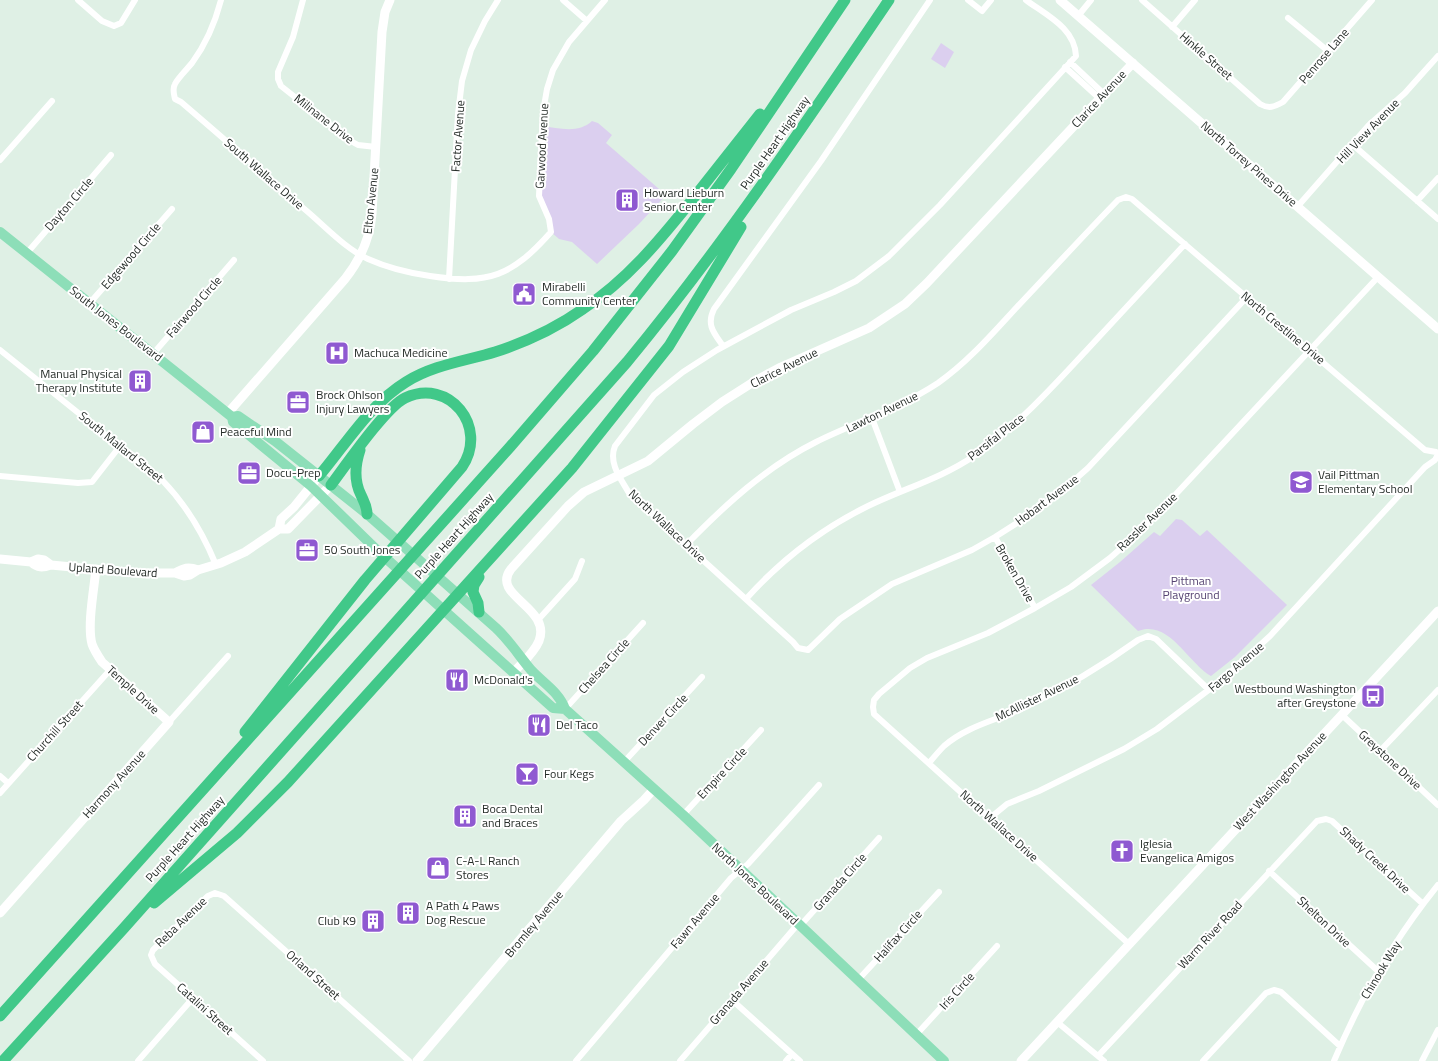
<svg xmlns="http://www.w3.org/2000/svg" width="1438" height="1061" font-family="'Titillium Web',sans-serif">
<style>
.green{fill:#dbcfef}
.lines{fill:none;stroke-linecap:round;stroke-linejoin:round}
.street{stroke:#fff;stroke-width:6}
.secondary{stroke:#fff;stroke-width:9}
.primary{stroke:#8ddeb8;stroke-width:10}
.highway{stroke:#41c889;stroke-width:11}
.labels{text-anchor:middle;stroke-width:4;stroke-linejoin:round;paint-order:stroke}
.street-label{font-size:12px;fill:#262d29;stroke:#fff}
.poi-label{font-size:12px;fill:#262d29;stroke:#fff;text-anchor:start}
.park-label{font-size:12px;fill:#564472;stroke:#fff}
</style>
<rect width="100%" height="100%" fill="#dff0e5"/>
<!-- green -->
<path class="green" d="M941 43 954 52 945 68 931 59Z
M592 121 598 123 612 135 606 143 666 195 639 224 597 264 572 242 559 239 551 232 539 196 542 126C559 128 578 134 592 121Z
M1176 519 1182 520 1200 536 1207 530 1287 605 1235 657 1211 676C1188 663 1169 619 1138 631L1091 585 1120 562 1154 532 1160 536Z"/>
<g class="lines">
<!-- street -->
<path class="street" d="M78 0 102 21 114 26 121 23 135 0
M221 0C215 23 206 44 192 63 187 69 177 79 175 84 172 89 174 94 175 99L181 102C222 137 262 172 302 207 323 224 344 248 368 259 388 268 409 273 430 276 489 285 512 276 551 232L549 219 539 196 543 112 547 89 553 70 569 42 605 0
M303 0 293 37 278 72V79L281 86 349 140 358 145 376 147
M563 0 587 21
M968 0 982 11 991 0
M1026 0C1046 15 1075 28 1076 56L940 205 889 256 856 281 834 292 791 310 717 350 683 372 654 395 615 446C608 463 621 479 629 493L793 642 798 648 808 650 840 619 892 584 972 550 995 537 1036 511 1062 491 1088 468 1247 297
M1142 0 1260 104C1269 109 1274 107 1283 102L1372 0
M1078 16 1091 0
M1288 18 1328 51
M1172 27 1195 0
M1070 62 1104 94
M1065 67 1099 98
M1352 144 1438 219
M0 160 52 101
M1417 201 1438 178
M1298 206 1369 125 1405 93 1438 56
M27 253 111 155
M449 279 458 114 462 81 471 50 485 21 498 0
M89 304 172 209
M723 346C714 333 706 325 714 309L821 161 930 0
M0 350 163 481C187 506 203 533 216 565
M153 354 234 260
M872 418 900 492
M0 476 78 483 92 482 120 446
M995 537 1035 608
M686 545C725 505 766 467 816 442 857 422 900 408 938 383 968 362 993 333 1017 307 1051 271 1084 235 1118 200L1126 197 1132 199 1425 450 1436 452 1438 454 1435 460 1425 467 1270 636 1223 679 1157 729 1124 749 1039 791 1007 804 990 818
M746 599C781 560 821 529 868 506 903 489 942 478 974 456 1016 427 1050 390 1085 352 1118 316 1152 280 1185 244
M538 620 575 579 582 561
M565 709 643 623
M1342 715 1438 805
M169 722 228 656
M1381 750 1438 690
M624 762 702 677
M929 763C934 757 939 751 944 746 967 726 997 720 1023 708 1063 689 1102 666 1138 640L1148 636 1156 639 1209 690
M0 776 8 783
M0 793 110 670
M683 815 761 730
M1269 871 1379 972
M800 926 879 838
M1129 944 874 714 873 707 874 700 879 694 910 668 927 658 988 633 1035 608 1071 587 1110 558 1136 535 1176 494 1378 277
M858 980 939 892
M732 1000 800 1061
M1057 1022 1104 1061
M916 1035 997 946
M1098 1056 1317 821 1326 819 1332 821 1423 904
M138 1061 193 998
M263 1061 155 964 151 955 153 950 208 896 215 893 224 896 409 1061
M576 1061 731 878 748 864 819 785
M680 1061 798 924
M786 1061 792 1054
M1203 1061 1266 993 1274 990 1281 992 1340 1046
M1334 1061C1360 999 1395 938 1438 885
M1422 1061 1438 1030"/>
<!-- secondary -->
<path class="secondary" d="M1060 0 1438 329
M228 413 345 279C360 260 370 239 372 214L382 32 385 12 390 0
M279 529 281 519 294 507 319 476
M0 559 31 562 38 559 44 560 51 565
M31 562C38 568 42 568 51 565L135 573H175L184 576 190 575 198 570 221 563 245 552 279 529H288L331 485
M175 573C184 568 188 566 198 570
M514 672C522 663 534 653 539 641 552 607 490 596 511 569L568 506 584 492 648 461 693 424 722 402 755 381 781 367 869 328 905 304 927 283 1133 63
M0 913 169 722 102 662C98 656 94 650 92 644 87 626 94 589 96 569
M417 1061 621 821 644 800 654 789
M1021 1061 1438 611"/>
<!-- primary -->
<path class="primary" d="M0 232 232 417 233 422 311 486 380 553 553 708 565 709
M232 417 238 416 275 441 367 514 496 628C510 641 519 656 531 670 543 683 559 692 565 709L683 815 944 1061"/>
<!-- highway -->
<path class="highway" d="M360 450C355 465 354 481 361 495 364 502 367 506 367 514
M319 476C346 444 370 404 406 382 433 365 465 361 495 352 526 342 556 328 583 309 627 280 659 241 692 200 714 172 737 143 760 114
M479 612 478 603 473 592 474 585 479 577
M245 732 365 580 462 467C489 427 449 377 405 398 386 407 346 465 331 485
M154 903 237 833 288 782 572 468 669 346 741 227
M0 1016 510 447 593 351 672 251 731 169 845 0
M3 1061 124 928 627 362C722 247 805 124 889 0"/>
</g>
<!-- icons -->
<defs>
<g id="building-square" transform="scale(1.25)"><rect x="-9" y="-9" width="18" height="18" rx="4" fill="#8f59d1" stroke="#fff"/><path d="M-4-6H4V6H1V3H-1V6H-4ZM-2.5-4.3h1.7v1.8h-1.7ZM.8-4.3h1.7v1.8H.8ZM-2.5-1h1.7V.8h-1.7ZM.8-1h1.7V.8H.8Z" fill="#fff"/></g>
<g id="civic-square" transform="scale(1.25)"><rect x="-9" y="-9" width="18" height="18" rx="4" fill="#8f59d1" stroke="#fff"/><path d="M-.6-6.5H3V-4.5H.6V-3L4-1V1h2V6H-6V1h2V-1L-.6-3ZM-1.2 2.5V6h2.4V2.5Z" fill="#fff"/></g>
<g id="hospital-square" transform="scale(1.25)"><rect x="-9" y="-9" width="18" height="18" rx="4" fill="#8f59d1" stroke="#fff"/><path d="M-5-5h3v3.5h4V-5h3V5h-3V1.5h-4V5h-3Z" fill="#fff"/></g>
<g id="office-square" transform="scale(1.25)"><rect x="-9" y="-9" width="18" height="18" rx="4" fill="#8f59d1" stroke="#fff"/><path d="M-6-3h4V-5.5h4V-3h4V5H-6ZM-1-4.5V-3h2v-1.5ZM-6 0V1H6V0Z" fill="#fff"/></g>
<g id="shop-square" transform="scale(1.25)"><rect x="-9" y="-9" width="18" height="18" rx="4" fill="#8f59d1" stroke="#fff"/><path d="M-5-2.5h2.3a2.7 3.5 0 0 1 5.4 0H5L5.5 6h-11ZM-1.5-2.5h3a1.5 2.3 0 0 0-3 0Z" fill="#fff"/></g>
<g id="school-square" transform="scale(1.25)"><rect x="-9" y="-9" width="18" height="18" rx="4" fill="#8f59d1" stroke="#fff"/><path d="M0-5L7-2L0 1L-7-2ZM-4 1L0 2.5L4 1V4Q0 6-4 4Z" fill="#fff"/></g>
<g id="restaurant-square" transform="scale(1.25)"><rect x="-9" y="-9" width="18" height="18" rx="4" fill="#8f59d1" stroke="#fff"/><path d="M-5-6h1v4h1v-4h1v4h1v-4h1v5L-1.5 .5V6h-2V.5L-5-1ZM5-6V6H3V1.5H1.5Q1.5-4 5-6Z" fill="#fff"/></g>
<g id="bus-square" transform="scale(1.25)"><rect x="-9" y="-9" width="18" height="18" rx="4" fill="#8f59d1" stroke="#fff"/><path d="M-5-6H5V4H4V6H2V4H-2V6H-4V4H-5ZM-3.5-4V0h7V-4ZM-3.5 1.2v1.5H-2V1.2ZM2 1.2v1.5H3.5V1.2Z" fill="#fff"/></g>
<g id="bar-square" transform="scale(1.25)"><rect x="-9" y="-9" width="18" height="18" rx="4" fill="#8f59d1" stroke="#fff"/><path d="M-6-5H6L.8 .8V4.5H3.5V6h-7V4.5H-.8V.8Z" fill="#fff"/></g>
<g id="church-square" transform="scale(1.25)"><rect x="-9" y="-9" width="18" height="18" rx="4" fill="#8f59d1" stroke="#fff"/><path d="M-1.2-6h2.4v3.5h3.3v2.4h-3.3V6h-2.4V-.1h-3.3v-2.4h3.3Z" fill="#fff"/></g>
</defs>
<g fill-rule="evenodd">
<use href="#building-square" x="627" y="200"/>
<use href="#civic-square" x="524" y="294"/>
<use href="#hospital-square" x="337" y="353"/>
<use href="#building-square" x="140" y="381"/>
<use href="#office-square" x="298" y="402"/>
<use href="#shop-square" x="203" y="432"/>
<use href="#office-square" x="249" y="473"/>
<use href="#school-square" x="1301" y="482"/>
<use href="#office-square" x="307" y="550"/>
<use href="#restaurant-square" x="457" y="680"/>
<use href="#bus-square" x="1373" y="696"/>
<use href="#restaurant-square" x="539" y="725"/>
<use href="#bar-square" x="527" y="774"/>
<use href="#building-square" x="465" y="816"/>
<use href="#church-square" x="1122" y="851"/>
<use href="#shop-square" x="438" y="868"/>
<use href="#building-square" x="408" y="913"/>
<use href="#building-square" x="373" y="921"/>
</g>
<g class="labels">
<!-- street labels -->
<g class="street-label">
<text transform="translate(1206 56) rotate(41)" y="4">Hinkle Street</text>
<text transform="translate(1324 56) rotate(-49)" y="4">Penrose Lane</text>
<text transform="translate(1099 99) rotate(-47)" y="4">Clarice Avenue</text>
<text transform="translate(324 119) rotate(38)" y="4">Milinane Drive</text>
<text transform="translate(1368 131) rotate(-46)" y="4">Hill View Avenue</text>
<text transform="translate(458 136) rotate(-86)" y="4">Factor Avenue</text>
<text transform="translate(775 143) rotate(-55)" y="4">Purple Heart Highway</text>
<text transform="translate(542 146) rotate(-87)" y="4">Garwood Avenue</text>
<text transform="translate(1249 164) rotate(41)" y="4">North Torrey Pines Drive</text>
<text transform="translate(264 174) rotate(41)" y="4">South Wallace Drive</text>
<text transform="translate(371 201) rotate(-84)" y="4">Elton Avenue</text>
<text transform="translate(69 204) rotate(-49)" y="4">Dayton Circle</text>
<text transform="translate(131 256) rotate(-49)" y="4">Edgewood Circle</text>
<text transform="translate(194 307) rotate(-49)" y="4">Fairwood Circle</text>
<text transform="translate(116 324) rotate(38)" y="4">South Jones Boulevard</text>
<text transform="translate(1283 328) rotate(40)" y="4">North Crestline Drive</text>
<text transform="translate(784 368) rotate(-27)" y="4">Clarice Avenue</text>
<text transform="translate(882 412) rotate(-26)" y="4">Lawton Avenue</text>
<text transform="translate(996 437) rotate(-38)" y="4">Parsifal Place</text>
<text transform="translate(121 447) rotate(39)" y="4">South Mallard Street</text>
<text transform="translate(1047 500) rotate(-37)" y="4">Hobart Avenue</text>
<text transform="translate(1147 522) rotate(-44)" y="4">Rassler Avenue</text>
<text transform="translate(667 526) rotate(43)" y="4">North Wallace Drive</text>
<text transform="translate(454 536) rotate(-48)" y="4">Purple Heart Highway</text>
<text transform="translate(113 570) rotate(4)" y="4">Upland Boulevard</text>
<text transform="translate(1015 573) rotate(60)" y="4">Broken Drive</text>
<text transform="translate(604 666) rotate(-48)" y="4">Chelsea Circle</text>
<text transform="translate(1236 667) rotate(-41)" y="4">Fargo Avenue</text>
<text transform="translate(133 690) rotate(42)" y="4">Temple Drive</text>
<text transform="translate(1037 698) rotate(-26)" y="4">McAllister Avenue</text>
<text transform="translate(663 720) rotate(-47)" y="4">Denver Circle</text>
<text transform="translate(55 731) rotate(-48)" y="4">Churchill Street</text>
<text transform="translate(1390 760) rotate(43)" y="4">Greystone Drive</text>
<text transform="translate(722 773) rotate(-47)" y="4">Empire Circle</text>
<text transform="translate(1280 781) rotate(-47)" y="4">West Washington Avenue</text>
<text transform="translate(114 784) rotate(-48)" y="4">Harmony Avenue</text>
<text transform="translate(999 826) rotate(42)" y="4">North Wallace Drive</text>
<text transform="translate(185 839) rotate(-48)" y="4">Purple Heart Highway</text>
<text transform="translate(1375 860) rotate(43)" y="4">Shady Creek Drive</text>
<text transform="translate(840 882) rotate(-48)" y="4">Granada Circle</text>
<text transform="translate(755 884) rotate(43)" y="4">North Jones Boulevard</text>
<text transform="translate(695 921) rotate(-50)" y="4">Fawn Avenue</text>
<text transform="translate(181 922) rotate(-44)" y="4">Reba Avenue</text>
<text transform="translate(1324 922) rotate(43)" y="4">Shelton Drive</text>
<text transform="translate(534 924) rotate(-50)" y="4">Bromley Avenue</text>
<text transform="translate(1210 935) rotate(-47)" y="4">Warm River Road</text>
<text transform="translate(898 936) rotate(-48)" y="4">Halifax Circle</text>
<text transform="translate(1381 970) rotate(-59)" y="4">Chinook Way</text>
<text transform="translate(313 975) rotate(42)" y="4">Orland Street</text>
<text transform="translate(957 991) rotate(-48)" y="4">Iris Circle</text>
<text transform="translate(739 992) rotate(-49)" y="4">Granada Avenue</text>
<text transform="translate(205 1009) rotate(42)" y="4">Catalini Street</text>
</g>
<!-- poi labels -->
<g class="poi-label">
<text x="644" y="197">Howard Lieburn<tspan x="644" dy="14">Senior Center</tspan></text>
<text x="542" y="291">Mirabelli<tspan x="542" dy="14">Community Center</tspan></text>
<text x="354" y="357">Machuca Medicine</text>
<text x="122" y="378" text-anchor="end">Manual Physical<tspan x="122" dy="14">Therapy Institute</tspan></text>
<text x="316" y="399">Brock Ohlson<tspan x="316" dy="14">Injury Lawyers</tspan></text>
<text x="220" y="436">Peaceful Mind</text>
<text x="266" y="477">Docu-Prep</text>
<text x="1318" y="479">Vail Pittman<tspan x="1318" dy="14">Elementary School</tspan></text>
<text x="324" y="554">50 South Jones</text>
<text x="474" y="684">McDonald's</text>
<text x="1356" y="693" text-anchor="end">Westbound Washington<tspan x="1356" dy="14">after Greystone</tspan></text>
<text x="556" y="729">Del Taco</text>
<text x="544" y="778">Four Kegs</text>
<text x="482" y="813">Boca Dental<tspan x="482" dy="14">and Braces</tspan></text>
<text x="1140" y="848">Iglesia<tspan x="1140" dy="14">Evangelica Amigos</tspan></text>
<text x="456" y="865">C-A-L Ranch<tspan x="456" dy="14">Stores</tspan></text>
<text x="426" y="910">A Path 4 Paws<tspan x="426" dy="14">Dog Rescue</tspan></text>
<text x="356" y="925" text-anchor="end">Club K9</text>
</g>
<!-- park labels -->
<g class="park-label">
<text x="1191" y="585">Pittman<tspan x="1191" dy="14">Playground</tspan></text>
</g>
</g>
</svg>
